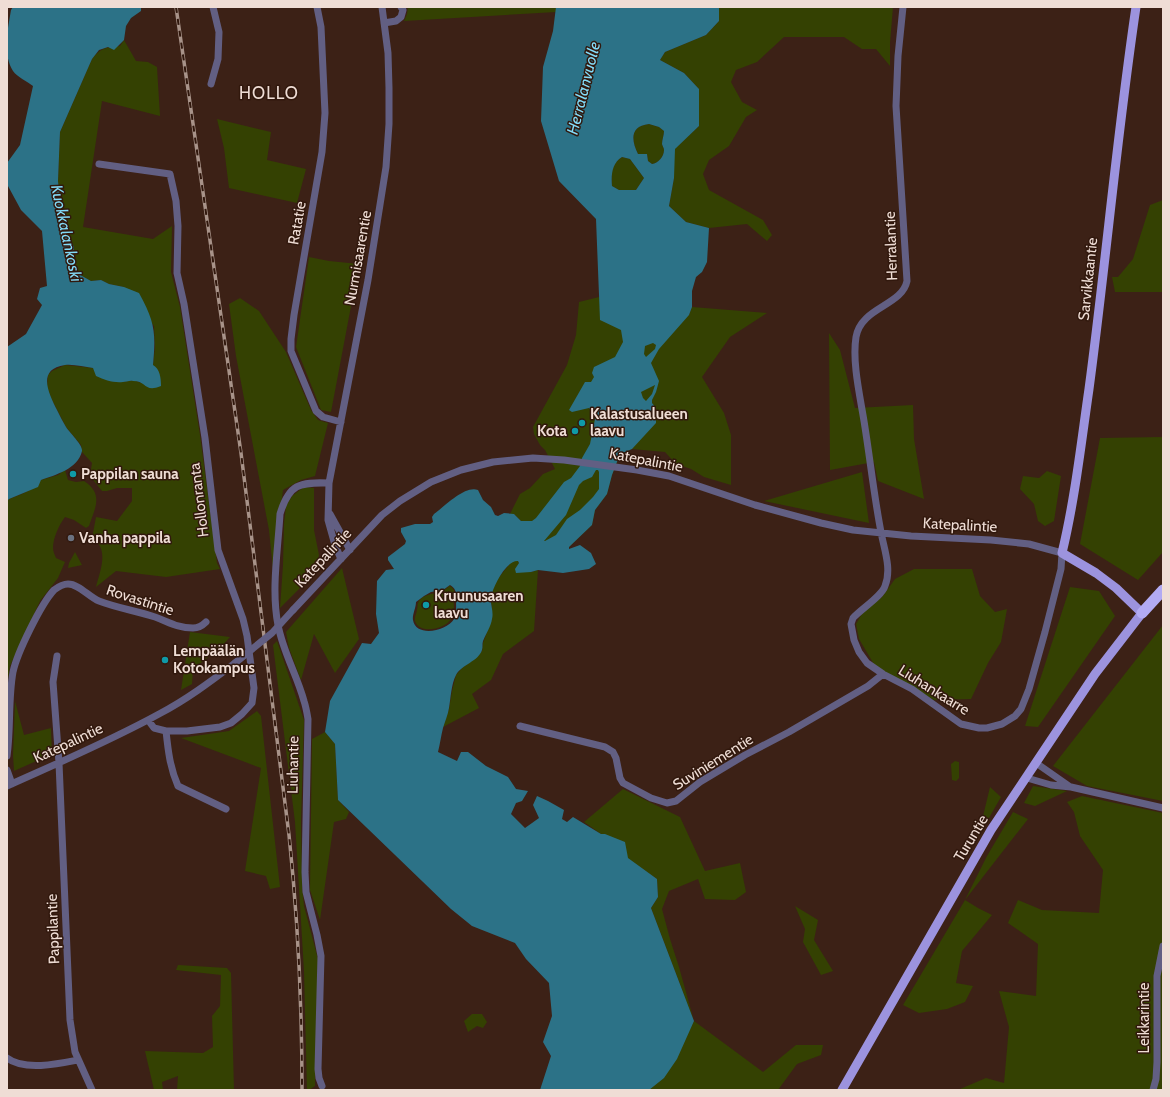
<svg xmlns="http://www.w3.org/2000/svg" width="1170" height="1097" font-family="Cabin,sans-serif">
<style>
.green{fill:#344102}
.water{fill:#2c7287;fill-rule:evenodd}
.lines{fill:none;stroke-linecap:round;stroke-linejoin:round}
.minor{stroke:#625f83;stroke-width:7}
.major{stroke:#9c93de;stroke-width:9}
.highway{stroke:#b2abf3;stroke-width:11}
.rail-casing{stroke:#a89389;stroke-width:3.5}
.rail{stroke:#31180d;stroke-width:2;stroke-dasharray:6;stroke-linecap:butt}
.minor-bridge{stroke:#625f83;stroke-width:7}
.culture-dot{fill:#0f9aa8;stroke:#31180d;stroke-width:1.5}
.worship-dot{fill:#6b7280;stroke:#31180d;stroke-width:1.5}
.labels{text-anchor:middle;stroke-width:3;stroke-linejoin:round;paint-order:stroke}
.street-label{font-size:15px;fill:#efddd5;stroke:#31180d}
.poi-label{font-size:15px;font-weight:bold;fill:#efddd5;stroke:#31180d;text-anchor:start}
.water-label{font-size:16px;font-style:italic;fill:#83dbf8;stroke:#31180d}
.quarter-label{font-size:17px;letter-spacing:1px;fill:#efddd5;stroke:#31180d}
</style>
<rect width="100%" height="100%" fill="#3c2116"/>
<!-- green -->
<path class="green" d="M408 7H556V12L404 21 407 14Z
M719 7H893L890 43V66L876 49H862L844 37H784L757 62 736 70 731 82 742 102 757 110 746 117 729 146 709 160 703 174 709 190 763 220 772 235 767 241 747 224 709 228 686 222 669 206 674 178V149L699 126V89L684 73 660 60 665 52 706 35 719 21Z
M124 40 136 61 148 62 157 67 160 116 102 101 83 227 153 239 172 226 171 272 180 307 200 435 217 563 220 569 166 577 116 571 96 587C100 571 109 551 94 539L93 533 96 517 117 521 132 501V488H117L107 491H102L90 476 92 463 82 452 81 445 66 427 51 398 47 387 48 375 52 371 65 365 75 366 93 368 122 382 134 380 141 383 153 365 155 348 154 326 124 287 109 284 101 280 91 281 75 272 72 263 74 247 68 235 62 217 58 181 60 132 92 59C101 48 106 47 120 46Z
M217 119 271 132 267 160 306 169 297 203 229 188 224 148Z
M649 124 659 127 664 131C664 135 662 140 662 144 662 145 664 148 664 150 664 157 658 163 652 164L648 161 647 154H638C631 140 630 126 649 124Z
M622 157 630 159 644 178 636 190H619L612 186C611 175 611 163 622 157Z
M1163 200V292H1115L1112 277H1118L1133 259 1150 205Z
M309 257 329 261 359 264 331 412 321 410 296 347Z
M599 297 689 315 692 307 767 313 730 337 702 377 724 413 731 435V485L704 477 691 469 676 464 665 452 632 449 620 454 612 475 607 494 595 510 592 525 569 547V549L537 545 521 521 514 514H510L520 494 530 488 543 474 555 469 545 450 540 445 534 434 533 427 567 365 576 335 579 302Z
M240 298 259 311 286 352 311 410 318 420 328 423 315 476 301 480 283 490 273 570 269 530 236 356 229 304Z
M829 333 840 350 855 408 913 405 914 439 924 499 878 481 874 462 830 470Z
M1163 437V552L1138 580 1080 544 1100 438Z
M65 470 68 480 76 482 84 481C104 494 95 508 89 526L86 528 74 520 65 517C59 525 53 538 53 548 53 552 55 555 56 558L65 562 58 578 40 601 10 666 7 685 8 593 7 501 9 499 22 494 30 490 41 480 58 475Z
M1047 471 1061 476 1054 521 1045 526 1038 521 1034 504 1020 489 1023 476 1039 478Z
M862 472 869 523 764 501Z
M304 487 314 488V530L319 555 317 566 299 589 280 608 283 565 284 524 286 506 292 496Z
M75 552 82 565 68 568 69 563Z
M512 561H518L519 563 531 572 538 570 534 631 503 654 491 680 472 694 479 708 443 727 449 709 452 691 456 675 463 667 469 663 482 651 483 643 492 618 491 597 494 586 496 581Z
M342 568 359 639 335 673 314 634 301 680 289 648 286 632Z
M914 569H972L980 596 995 612 1007 609 1001 642 988 663 971 699 934 700 875 666 859 639 856 624 863 612 882 597 895 579Z
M449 586C455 588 455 593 454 599 453 607 456 611 451 619 446 629 419 635 415 621 414 617 417 613 417 609 418 607 417 605 418 603 423 591 441 596 449 586Z
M1070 587 1099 591 1115 616 1038 727 1025 726Z
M1163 625V801L1087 786 1053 766Z
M190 632 230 637 220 648 193 669 192 684 181 690Z
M277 641 304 720 301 822 302 886 304 906 318 959 315 1086 309 1090H307L304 971 295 822 273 645Z
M15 701 24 735 51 728 52 754 14 771 13 755Z
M257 711 261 716 280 887 270 889 266 876 245 871 261 768 181 738 229 731Z
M325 732 335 744 338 800 349 812 346 819 334 822 320 920 310 890 312 739Z
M955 761 959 762V778L956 781 952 780 951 764Z
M1033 786 1067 791 1035 806 1024 803Z
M990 787 1001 797 978 837Z
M623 789 680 817 705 871 740 863 746 892 735 900 705 899 698 879 669 891 662 909 670 939 679 967 694 1021 763 1072 796 1045H823L821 1055 797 1064 778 1090H649L687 1034 694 1021 651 908 658 897 657 879 627 858 605 834H601L584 822Z
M1082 796 1163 813V1090L960 1089 986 1078 1004 1083 1009 1027 999 991 1036 996 1038 944 1008 923 1018 900 1042 910 1099 913 1103 870 1080 836 1074 812 1067 802Z
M1013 812 1028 819 965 900 978 908 992 915 962 951 956 983 973 986 965 1002 947 1009 919 1013 903 1005 965 900 987 856Z
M795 906 818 920 814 940 833 971 821 975 803 942 805 929Z
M178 965 227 968 231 973 234 1090H177L178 1076 162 1082 163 1090H154L145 1051 203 1053 213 1047 212 1016 220 1006 221 975 176 970Z
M472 1014H482L487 1022 483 1028 477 1026 468 1032 464 1021Z"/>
<!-- water -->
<path class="water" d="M13 7H141V11L131 18 126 26 124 40 114 50 108 47 99 50 92 59 60 132 58 181 62 217 68 235 74 247 72 263 75 272 91 281 101 280 109 284 124 287 139 293C155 322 156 333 153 365 160 369 161 378 161 386 144 393 147 381 133 381 130 380 126 382 123 382 113 383 105 380 96 376L93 368C84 367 74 364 65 365 36 369 49 394 57 410 60 416 63 422 66 427 70 433 83 445 82 451 78 469 55 475 41 480L38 487 9 499 7 501V347L26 334 42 305 37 299 40 288 47 286 42 231 21 210 8 186 7 177V163L20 145 33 86C28 82 17 77 13 71 2 53 8 29 11 10Z
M556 7H719V21L706 35 665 52 660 60 684 73 699 89V126L675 149 674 178 669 206 686 222 709 228 707 262 702 272 696 277 692 291V307L689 315 659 349 651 363 659 381 656 392 652 400V403L656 408V423L632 449 620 454 612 475 607 494 595 510 592 525 569 547V549L580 545 591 553 596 564 589 569 563 573 538 570 531 572 516 573 515 569 519 563 518 561C506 560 493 587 491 597 490 604 494 612 492 619 491 626 486 634 483 641 482 644 483 647 482 650 478 662 462 664 456 675 451 685 451 697 449 708 448 715 445 721 443 728 441 736 440 744 438 752L457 761 461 752H468L486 766 508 777 516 789 528 791 522 801 516 803 511 814 525 828 539 818 533 805 537 796 548 801 564 810 562 819 567 822 573 817 601 834H605L625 842 628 858 657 879 658 897 651 908 694 1021 677 1059 664 1078 649 1090H540L551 1056 543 1042 552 1016 549 983 526 959 515 943 472 926 451 909 338 800 335 744 325 732 330 701 362 643 371 644 379 633 376 614 377 581 386 570 394 569 388 560V557L405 544 406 541 401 532V528L415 524H430L433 522 432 517 434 514C445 506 465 485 478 490L483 500 491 507 495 515 498 516 504 513 514 514 521 521H532L536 518 564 482 571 478 580 466 582 458 590 444 595 419 593 412 589 408 572 412 569 410 585 382H591L594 377 592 373 594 367 615 357 623 342 621 330 600 320 596 219 559 181 541 121 543 67 553 31ZM649 124 659 127 664 131C664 135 662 140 662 144 662 145 664 148 664 150 664 157 658 163 652 164L648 161 647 154H638C631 140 630 126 649 124ZM622 157 630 159 644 178 636 190H619L612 186C611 175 612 163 622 157ZM653 343 656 345 655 349 646 357 644 354 645 346ZM655 385 652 394 646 401 643 398 641 392ZM596 470H598L599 472V489L593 497 580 510 567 519 556 535 545 541H544L566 515 579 485 583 481 592 477ZM450 585C457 589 456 594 456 601 456 607 457 613 454 619 447 631 416 638 413 620 412 615 416 608 416 602L424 596 431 592 443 590Z"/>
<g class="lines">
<!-- minor -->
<path class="minor" d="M317 7 321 27 325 113 322 152 294 315 291 339V351L316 411 323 417 341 422
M384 23 396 21 401 17 403 10 401 7
M211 84 218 59 219 32 213 7
M99 164 170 174 176 201 178 226 177 273 184 304 205 438 218 550 243 619 247 636 254 688 252 703 242 714 231 723 220 727 187 731H166L154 728 148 720
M330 514 350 550
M341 559 335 545 328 520 329 483 368 280 386 167 389 124V88L388 53 382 7
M293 610 382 515 400 501 431 482 461 470 493 462 533 458 564 460 637 470 669 476 755 505 821 523 853 530 911 536 991 540 1029 544 1062 553 1061 569 1045 632 1029 689 1021 709 1015 716 1002 724 987 728H979L961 724 912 689 883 674 867 663 859 652 854 640 851 624 853 618C861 609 882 596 885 586 892 569 884 549 881 532 874 496 870 458 864 421 860 396 852 362 856 337 861 307 902 306 907 281L896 106 898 56 903 7
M57 656 53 682 59 763 70 1020 75 1052 92 1090
M520 726 605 747 613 752 616 758 620 778 623 783 651 798 667 803 676 801 700 782 745 755 789 732 868 686 883 674
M166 731C168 750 170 768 178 786L226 809
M7 756C11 728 8 700 13 672 17 653 41 604 54 590 58 587 62 584 68 584 79 584 89 597 99 601 117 608 137 611 155 617 169 622 177 628 193 628 198 628 202 626 206 622
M1036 763 1069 786
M7 770 12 784
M1027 778 1051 785 1071 787 1163 808
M7 786C58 763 110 741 159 714 186 700 210 682 235 663
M7 1058C24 1071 58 1064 78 1060
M322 1086 319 1078 318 1069 321 956 317 935 306 892 305 872 308 719C307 713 306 707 304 701 297 675 283 652 278 625 271 590 278 550 280 514 289 484 299 482 329 483
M1153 1090 1156 1079 1157 1062V976L1163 946"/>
<!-- major -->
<path class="major" d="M842 1090 991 830 1095 674 1142 613 1116 588 1096 573 1062 553C1075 499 1081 444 1089 389 1106 262 1117 134 1136 7"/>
<!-- highway -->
<path class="highway" d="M1142 613 1163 590"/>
<!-- rail casing -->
<g class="rail-casing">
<path id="rail" d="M176 7 241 453 289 835C298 920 302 1005 302 1090"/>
</g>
<!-- rail -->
<use href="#rail" class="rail"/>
<!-- minor-bridge -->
<path class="minor-bridge" d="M235 663 272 633 293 610"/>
</g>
<!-- markers -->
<g class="culture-dot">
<circle cx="582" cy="423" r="4"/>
<circle cx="575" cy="431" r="4"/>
<circle cx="73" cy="474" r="4"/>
<circle cx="426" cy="605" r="4"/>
<circle cx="165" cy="660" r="4"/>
</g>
<circle class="worship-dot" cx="71" cy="538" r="4"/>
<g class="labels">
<!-- street labels -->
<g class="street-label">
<text transform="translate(297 223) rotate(-80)" y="5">Ratatie</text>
<text transform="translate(891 246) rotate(-92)" y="5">Herralantie</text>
<text transform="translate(358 258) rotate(-80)" y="5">Nurmisaarentie</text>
<text transform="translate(1088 279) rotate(-84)" y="5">Sarvikkaantie</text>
<text transform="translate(646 460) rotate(11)" y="5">Katepalintie</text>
<text transform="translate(199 500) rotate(-97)" y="5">Hollonranta</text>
<text transform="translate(960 525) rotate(3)" y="5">Katepalintie</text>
<text transform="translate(323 558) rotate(-47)" y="5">Katepalintie</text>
<text transform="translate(140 600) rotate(18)" y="5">Rovastintie</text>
<text transform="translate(934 690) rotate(32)" y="5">Liuhankaarre</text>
<text transform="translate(68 743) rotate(-25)" y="5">Katepalintie</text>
<text transform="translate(713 762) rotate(-32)" y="5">Suviniementie</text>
<text transform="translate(293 765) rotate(-89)" y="5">Liuhantie</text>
<text transform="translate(971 838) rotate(-59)" y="5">Turuntie</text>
<text transform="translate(53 929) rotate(-92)" y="5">Pappilantie</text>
<text transform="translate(1144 1018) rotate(-90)" y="5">Leikkarintie</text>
</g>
<!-- poi labels -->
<g class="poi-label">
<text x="590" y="419">Kalastusalueen<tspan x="590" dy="17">laavu</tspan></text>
<text x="567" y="436" text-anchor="end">Kota</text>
<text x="81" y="479">Pappilan sauna</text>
<text x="79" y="543">Vanha pappila</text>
<text x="434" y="601">Kruunusaaren<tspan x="434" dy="17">laavu</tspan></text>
<text x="173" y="656">Lempäälän<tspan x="173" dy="17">Kotokampus</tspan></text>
</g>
<!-- water labels -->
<g class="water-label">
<text transform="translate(583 88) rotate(-76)" y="6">Herralanvuolle</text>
<text transform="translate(67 233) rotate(78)" y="6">Kuokkalankoski</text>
</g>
<!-- quarter labels -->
<g class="quarter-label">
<text x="269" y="99">HOLLO</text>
</g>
</g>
<!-- border -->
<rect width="1170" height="1097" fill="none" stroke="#efddd5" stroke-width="16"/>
</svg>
